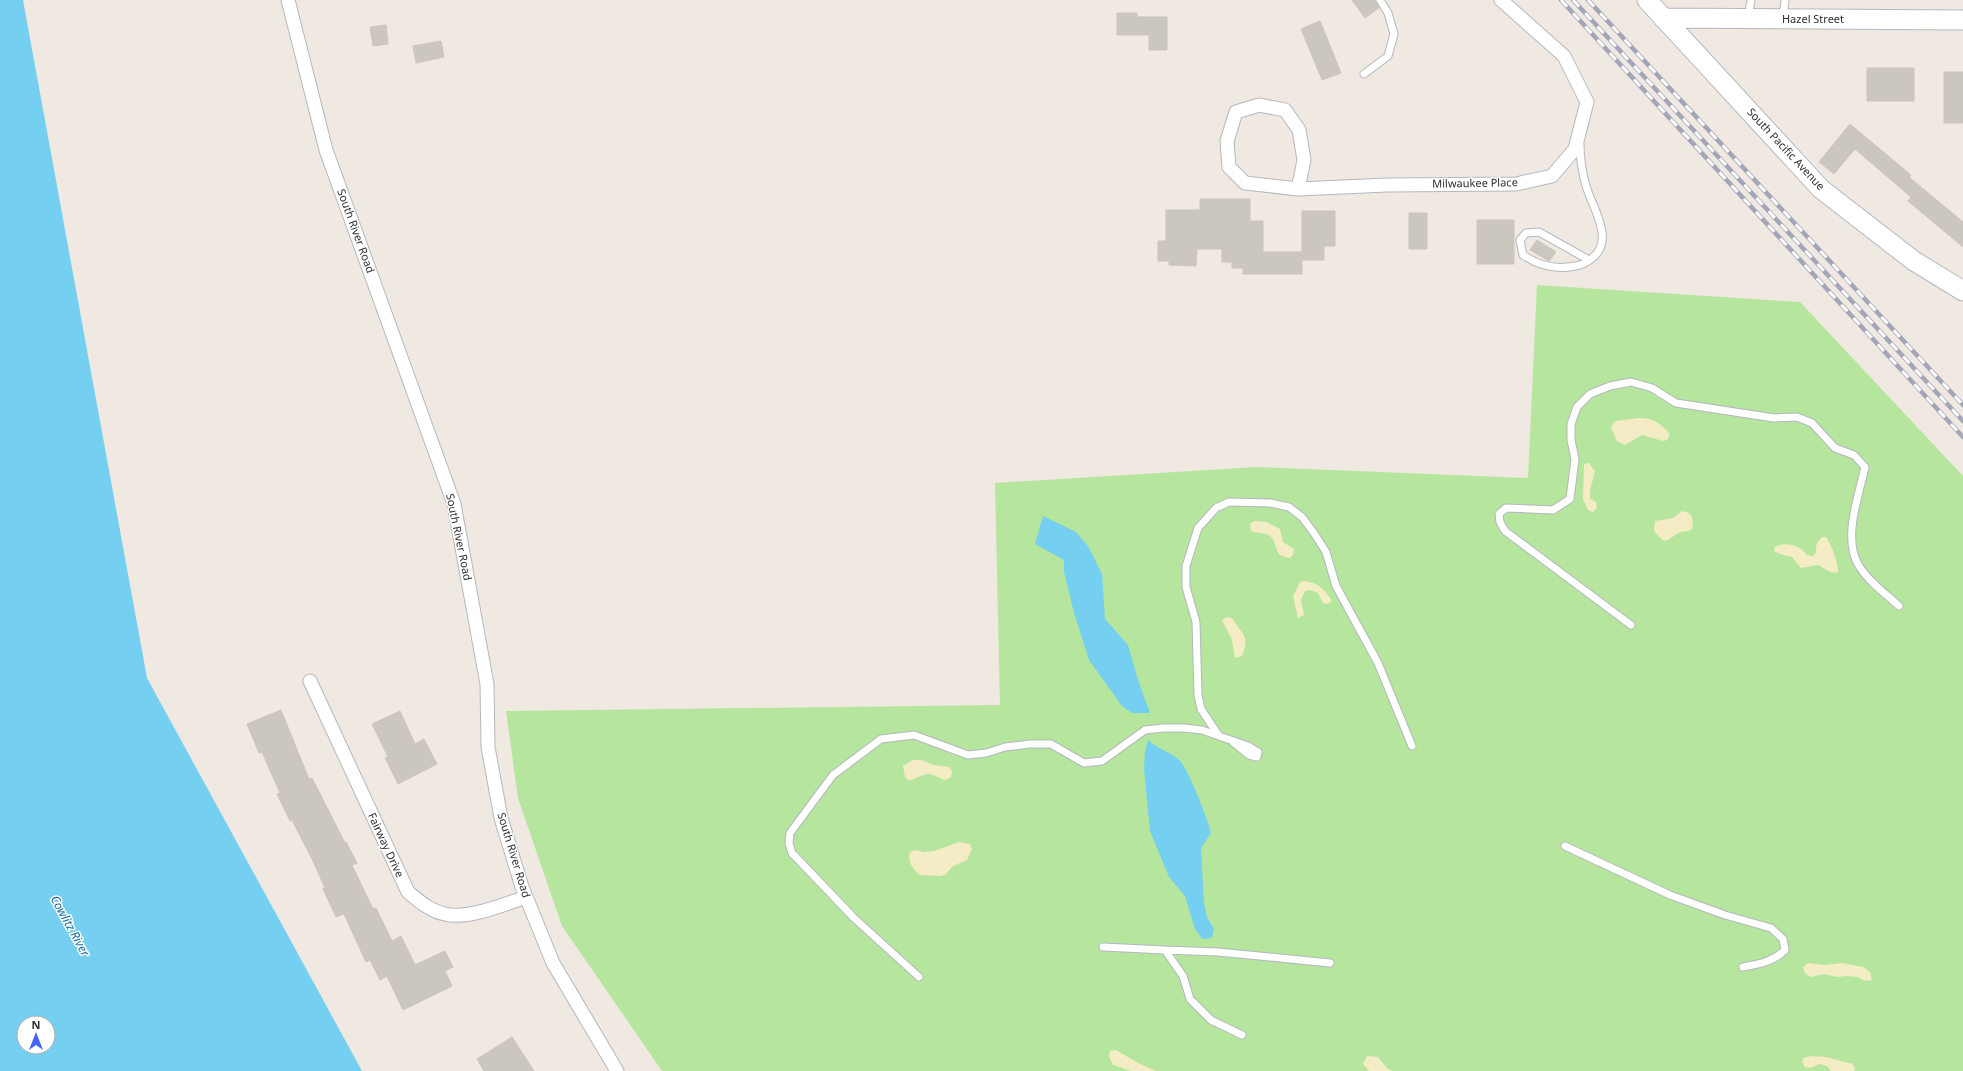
<svg xmlns="http://www.w3.org/2000/svg" width="1963" height="1071" font-family="'Noto Sans',sans-serif">
<style>
.green{fill:#b6e59e}
.sand{fill:#f3ecc5}
.water{fill:#75cff0;fill-rule:evenodd}
.building{fill:#cbc7bf;stroke:#cbc5ba}
.lines{fill:none;stroke-linecap:round;stroke-linejoin:round}
.lane-casing{stroke:#b4b7c1;stroke-width:9}
.street-casing{stroke:#b4b7c1;stroke-width:15}
.secondary-casing{stroke:#b4b7c1;stroke-width:21}
.lane{stroke:#fff;stroke-width:7}
.street{stroke:#fff;stroke-width:13}
.secondary{stroke:#fff;stroke-width:19}
.rail-casing{stroke:#a3a6b8;stroke-width:4.5}
.rail{stroke:#fff;stroke-width:3;stroke-dasharray:9;stroke-linecap:butt}
.labels{text-anchor:middle;stroke-width:3;stroke-linejoin:round;paint-order:stroke}
.street-label{font-size:11px;fill:#2e2e2e;stroke:#fff}
.water-label{font-size:12px;font-style:italic;fill:#0d6fa3;stroke:#fff}
</style>
<rect width="100%" height="100%" fill="#efe9e1"/>
<!-- green -->
<path class="green" d="M1537 285 1800 302 1963 476V1071H662L562 926 518 798 506 711 1000 705 995 483 1257 467 1528 478Z"/>
<!-- sand -->
<path class="sand" d="M1639 418C1654 418 1660 423 1670 434L1667 440 1663 441 1642 435 1625 445 1617 441 1611 427 1615 421Z
M1589 463 1595 471 1590 491V499L1596 502 1597 508 1593 512 1588 510 1583 499 1584 464Z
M1682 511C1693 513 1694 519 1692 529L1688 531 1680 532 1666 541 1662 540 1654 531 1655 521 1673 518Z
M1254 521 1266 522 1280 529 1283 542 1294 549 1293 555 1290 558C1271 556 1280 545 1270 536 1265 532 1257 534 1251 531L1250 524Z
M1822 537H1826C1831 544 1839 564 1838 572 1830 574 1825 569 1818 565L1801 568 1792 557 1780 554 1774 551 1775 547C1785 541 1801 545 1807 555L1813 556 1816 553C1815 546 1817 542 1822 537Z
M1304 581C1318 582 1325 590 1332 601L1327 604 1323 603 1318 593 1310 590 1305 591 1301 600 1304 615 1298 618 1293 596 1300 582Z
M1227 617 1232 618C1243 636 1250 635 1242 656L1235 658 1232 640 1222 620Z
M913 760H922L933 765 949 767 952 771 951 777 945 780C940 779 935 775 930 774 922 773 916 780 908 780L905 777 903 766Z
M959 842 970 844 972 849 967 860 953 866 946 874 941 876 920 875C913 869 907 862 910 852L915 850 924 852 934 851Z
M1808 963 1824 965 1843 963 1863 967 1870 972 1872 980 1865 981 1858 977 1846 976 1837 977 1824 974 1810 977 1804 972 1803 967Z
M1116 1050 1138 1063 1156 1071H1131L1113 1065 1109 1057 1110 1051Z
M1367 1056 1378 1057 1388 1069 1393 1071H1369L1363 1064Z
M1811 1056 1826 1057 1853 1064 1855 1069 1854 1071H1831L1827 1066 1820 1064 1810 1068 1805 1067 1802 1062 1804 1058Z"/>
<!-- water -->
<path class="water" d="M0 0H23L147 678 362 1071H0ZM24 1023H48V1047H24Z
M1043 516 1076 532 1088 546 1102 574 1105 619 1128 645 1138 680 1150 713H1132L1122 706 1089 660 1074 613 1064 572V560L1035 544Z
M1148 740C1157 749 1172 752 1181 762 1189 772 1208 819 1211 833L1201 848 1204 903 1207 917 1214 929 1212 938 1202 939 1195 929 1185 896 1169 877 1150 831 1144 769 1145 752Z"/>
<!-- building -->
<path class="building" d="M1352 0H1375L1379 8 1365 18Z
M1117 13H1137V17H1167V50H1149V35H1117Z
M1320 21 1341 73 1322 80 1301 29Z
M386 25 388 44 373 46 370 27Z
M441 41 444 57 416 63 413 46Z
M1867 68H1914V101H1867Z
M1944 72H1963V123H1944Z
M1850 124 1911 175 1909 177 1963 222V247L1908 201 1911 197 1855 149 1834 174 1819 162Z
M1200 199H1250V221H1263V252H1302V274H1243V268H1232V262H1222V249H1197L1196 266 1169 265V261H1158V241H1166V210H1200Z
M1302 211H1335V246H1324V260H1302Z
M1409 213H1427V249H1409Z
M1477 220H1514V264H1477Z
M1537 240 1556 252 1549 261 1530 250Z
M281 710 309 779 312 778 345 843 346 842 357 863 352 865 373 909 376 908 392 941 401 936 415 965 445 951 453 967 445 971 452 986 403 1010 387 976 380 980 370 960 366 962 344 914 336 917 323 889 325 888 312 859 292 820 290 821 277 794 280 793 262 752 259 753 247 724Z
M400 711 415 744 424 739 437 764 398 784 385 758 388 757 372 724Z
M512 1037 534 1071H484L477 1059Z"/>
<g class="lines">
<!-- lane casing -->
<g class="lane-casing">
<path id="lane" d="M1748 18 1751 0
M1783 18 1785 0
M1364 74 1388 56 1394 34 1388 13 1380 0
M1580 144C1580 158 1582 172 1586 186 1593 209 1616 241 1591 259 1585 263 1582 265 1575 266 1556 270 1539 266 1523 255L1520 240 1526 233 1539 232 1589 260
M1631 625 1505 531 1500 522 1499 514 1506 508 1553 510 1570 499 1575 459 1571 440V424L1577 407 1590 394 1610 386 1631 382 1652 388 1676 403 1774 418 1797 417 1812 423 1835 448 1854 455 1865 467C1859 495 1842 539 1859 566 1869 582 1886 594 1899 606
M1233 742 1249 755 1257 757 1258 752 1248 746 1219 736 1201 709 1198 695 1196 622 1186 587V566L1198 528 1216 508 1229 502 1270 503 1289 507 1302 517 1314 533 1326 552 1336 586 1378 663 1412 746
M1565 846 1670 895 1725 915 1771 928 1783 939 1785 950C1773 962 1759 964 1743 967
M1103 947 1165 950 1183 976 1190 999 1211 1020 1242 1035
M1165 950 1218 952 1330 963
M919 977 854 918 792 853 789 843 790 833 833 775 881 739 914 735 968 755 986 753 1005 747 1030 744H1051L1084 763 1102 761 1145 730 1163 728H1184L1202 730 1219 736"/>
</g>
<!-- street casing -->
<g class="street-casing">
<path id="street" d="M288 0 326 150 454 504 487 684 488 747 501 818 522 887 553 963 617 1071
M1298 189 1304 160 1299 130 1285 110 1259 105 1236 112 1227 141 1229 167 1245 183 1298 189 1387 185 1516 184 1552 176 1575 149 1587 102 1564 56 1501 0
M310 681 408 892C419 901 430 911 445 914 466 920 506 904 526 897"/>
</g>
<!-- secondary casing -->
<g class="secondary-casing">
<path id="secondary" d="M1647 0 1821 189 1914 261 1963 291
M1663 18 1963 20"/>
</g>
<!-- lane -->
<use href="#lane" class="lane"/>
<!-- street -->
<use href="#street" class="street"/>
<!-- secondary -->
<use href="#secondary" class="secondary"/>
<!-- rail casing -->
<g class="rail-casing">
<path id="rail" d="M1561 0 1963 437
M1573 0 1963 421
M1588 0 1963 405"/>
</g>
<!-- rail -->
<use href="#rail" class="rail"/>
</g>
<g class="labels">
<!-- street labels -->
<g class="street-label">
<text x="1813" y="23">Hazel Street</text>
<text transform="translate(1786 149) rotate(47)" y="4">South Pacific Avenue</text>
<text transform="translate(1475 183) rotate(-1)" y="4">Milwaukee Place</text>
<text transform="translate(356 231) rotate(70)" y="4">South River Road</text>
<text transform="translate(459 537) rotate(78)" y="4">South River Road</text>
<text transform="translate(386 845) rotate(65)" y="4">Fairway Drive</text>
<text transform="translate(514 855) rotate(73)" y="4">South River Road</text>
</g>
<!-- water labels -->
<g class="water-label">
<text transform="translate(70 926) rotate(61)" y="4">Cowlitz River</text>
</g>
</g>
<!-- north arrow -->
<g transform="translate(36 1035)"><circle r="19" fill="#ffffff" stroke="#ababab"/>
<path d="M0-3L7 15L0 10L-7 15Z" fill="#4264fb"/>
<text y="-6" font-size="11" font-weight="bold" text-anchor="middle" fill="#2e2e2e">N</text>
</g>
</svg>
